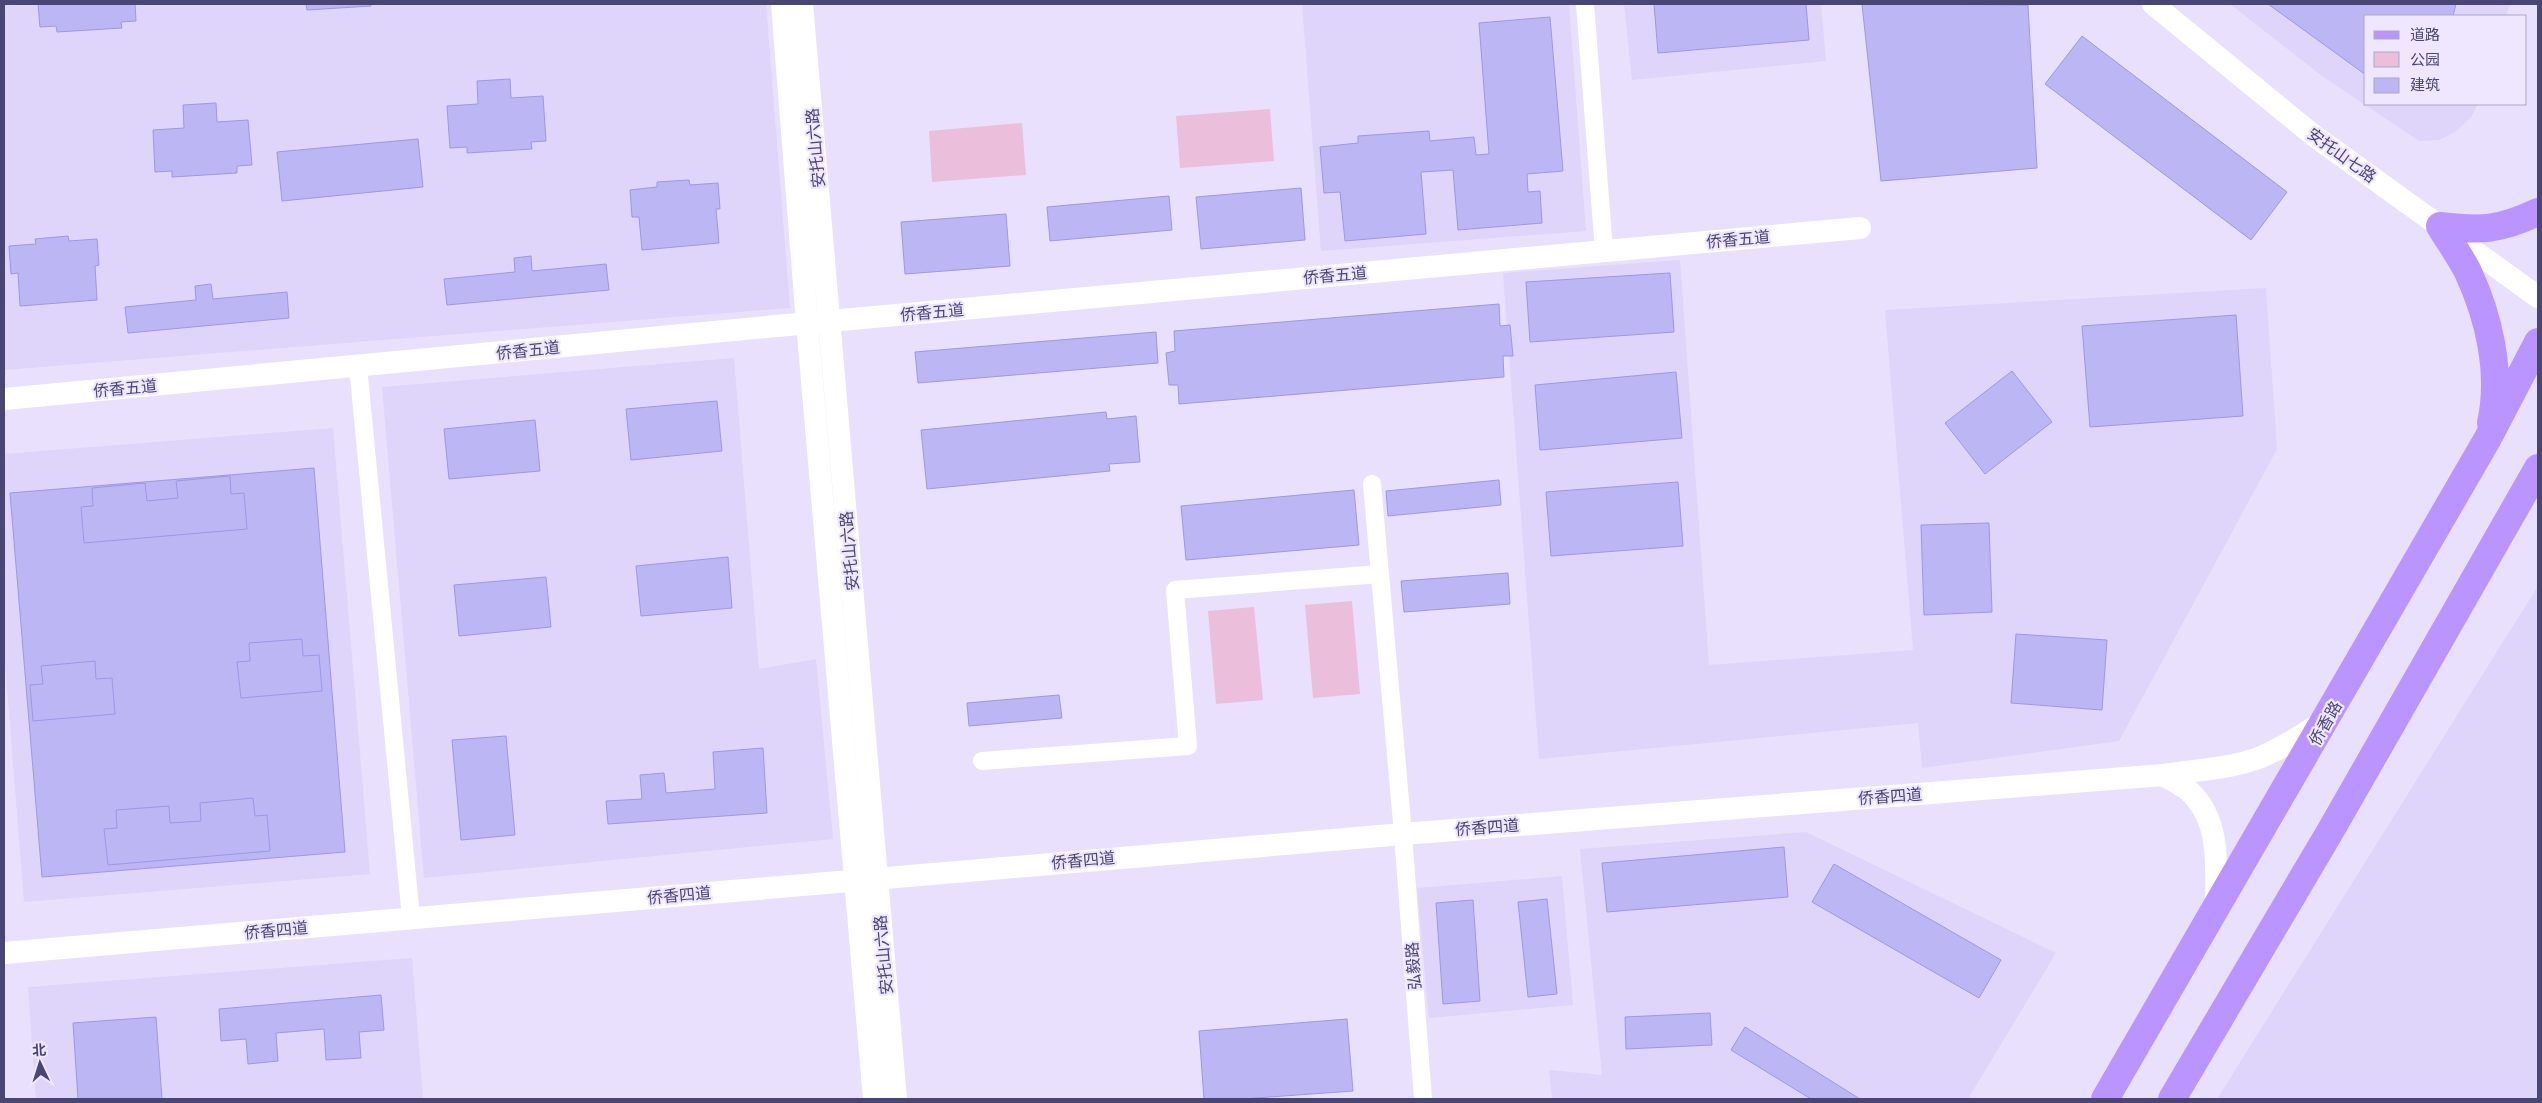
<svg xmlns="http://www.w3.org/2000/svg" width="2542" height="1103" font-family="'DM Sans','Noto Sans SC',sans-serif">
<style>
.residential{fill:#dfd4fa}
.green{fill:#ebbedc}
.building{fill:#bdb6f4;stroke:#9e96e7}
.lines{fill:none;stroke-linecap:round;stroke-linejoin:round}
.minor{stroke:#fff;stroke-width:18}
.tertiary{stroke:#fff;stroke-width:22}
.primary{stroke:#ba95ff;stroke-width:28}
.labels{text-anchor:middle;stroke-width:4.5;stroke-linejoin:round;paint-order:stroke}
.street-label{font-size:16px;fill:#4a4674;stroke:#efe7ff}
</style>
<rect width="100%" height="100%" fill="#e9e0fd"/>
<!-- residential -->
<path class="residential" d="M4 4H766L790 308 4 370Z
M1302 4H1569L1586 231 1321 251Z
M1624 4H1821L1826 61 1632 80Z
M2230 4H2510L2506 16H2366V104H2478L2471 117 2455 132 2439 140 2419 141 2322 76Z
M1680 260 1709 665 1913 650 1885 310 2266 288 2277 449 2119 741 1922 768 1918 723 1539 759 1503 273Z
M734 358 759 669 816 659 833 839 424 878 382 387Z
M333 428 370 874 24 902 4 650V454Z
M2538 586V1099H2217Z
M1806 832 2056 953 1968 1099H1552L1549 1070 1602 1075 1580 849Z
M1562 876 1573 1005 1429 1018 1417 888Z
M412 958 423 1099H36L28 987Z"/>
<!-- green -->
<path class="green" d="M1270 109 1274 161 1180 168 1176 116Z
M1022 123 1026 175 932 182 929 131Z
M1352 601 1360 694 1313 698 1305 605Z
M1254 607 1263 700 1216 704 1208 611Z"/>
<!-- building -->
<path class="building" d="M38 4H135L136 21 121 22 122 28 57 32 56 26 40 27Z
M289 4H371V6L307 10 306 4Z
M1654 4H1806L1809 40 1658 53Z
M1862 4 2028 5 2037 168 1881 181Z
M2268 4H2456L2453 16H2366V75Z
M1550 17 1563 171 1527 174 1528 192 1540 191 1542 223 1458 230 1453 170 1421 172 1426 234 1345 241 1340 192 1324 193 1320 147 1358 143V136L1429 131 1430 141 1474 137 1476 155 1489 154 1479 23Z
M2082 36 2287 192 2251 240 2045 84Z
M510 79 511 98 543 96 546 141 531 142 532 149 467 153V147L450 148 447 106 478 104 477 81Z
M216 103 217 122 248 120 252 165 237 166V173L172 177V171L155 172 153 130 184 128 183 105Z
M418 139 423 187 282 201 277 152Z
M689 180 690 185 718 183 720 209H716L719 243 642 250 639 217H632L630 190 657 187V182Z
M1301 188 1305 240 1201 249 1196 197Z
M1169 196 1172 230 1050 241 1047 207Z
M1006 214 1010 266 905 274 901 222Z
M68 236 69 241 97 239 99 265 95 266 97 300 20 306 18 273 11 274 9 246 36 244 35 239Z
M531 256 532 271 606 264 609 290 447 305 444 279 515 272 514 258Z
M1670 273 1674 332 1530 342 1526 282Z
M211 284 213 299 287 292 289 318 128 333 125 307 196 300 195 286Z
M1499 304 1500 326 1510 325 1513 356H1503L1504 377 1179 404 1178 385H1169L1166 353 1175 351 1174 331Z
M2236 315 2243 416 2090 427 2082 326Z
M1156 332 1158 363 918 383 915 352Z
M2012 371 2052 422 1985 474 1945 423Z
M1676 372 1682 438 1540 450 1535 385Z
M717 401 722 451 631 460 626 409Z
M1106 412 1107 419 1136 416 1140 462 1109 464 1110 471 927 489 921 430Z
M535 420 540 471 449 479 444 429Z
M314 468 345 852 42 877 10 493Z
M230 476 231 494 244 493 247 529 84 543 81 507 93 506 92 488 145 483 147 501 178 498 176 481Z
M1499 480 1501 505 1388 516 1386 491Z
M1678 482 1683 546 1551 556 1546 492Z
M1354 490 1359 545 1186 560 1181 506Z
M1989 523 1992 612 1924 615 1921 525Z
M728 557 732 608 641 616 636 566Z
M1508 573 1510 604 1404 612 1401 581Z
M546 577 551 627 459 636 454 585Z
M2016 634 2107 640 2102 710 2011 703Z
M302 639 303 656 319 655 322 691 241 698 237 662 250 661 249 643Z
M95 661 96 679 112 678 115 714 33 721 30 685 43 684 41 666Z
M1059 695 1062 718 969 726 967 703Z
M506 736 515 835 461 840 452 740Z
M763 748 767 813 608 824 606 801 642 799 640 775 664 773 666 793 715 789 713 752Z
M253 798 255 816 267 815 270 851 108 865 104 829 117 828 116 810 169 806 170 823 201 821 200 803Z
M1784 847 1788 897 1607 912 1602 863Z
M1834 864 2001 960 1979 998 1812 902Z
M1547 899 1557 994 1528 997 1518 902Z
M1473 900 1480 1001 1443 1004 1436 903Z
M381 995 384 1030 359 1032 361 1058 326 1060 324 1029 276 1033 278 1061 248 1064 246 1039 221 1041 219 1009Z
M1710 1013 1712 1045 1626 1049 1625 1017Z
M156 1017 162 1099H78L73 1023Z
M1347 1019 1353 1091 1242 1099H1204L1199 1031Z
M1745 1027 1860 1099H1811L1731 1050Z"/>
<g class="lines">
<!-- minor -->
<path class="minor" d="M1585 4 1604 251
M358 366 411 918
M1372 484 1403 834 1423 1099
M982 761 1188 746 1175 590 1380 574"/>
<!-- tertiary -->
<path class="tertiary" d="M782 4 807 323 874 1099
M802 4 896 1099
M2153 4 2313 135 2538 297
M4 399 830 321 1860 228
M2163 775C2171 780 2182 785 2189 791 2222 821 2216 869 2216 909
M4 953 1403 834 2163 775C2195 770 2231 769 2261 757 2283 748 2304 734 2324 721"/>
<!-- primary -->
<path class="primary" d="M2440 226C2449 241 2460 256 2468 272 2489 317 2502 373 2491 423
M2440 226C2481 231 2500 230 2538 212
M2105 1099 2488 438 2538 342
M2172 1099 2331 830 2538 468"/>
</g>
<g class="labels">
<!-- street labels -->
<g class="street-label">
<text transform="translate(815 148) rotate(-95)" y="6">安托山六路</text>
<text transform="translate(2342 155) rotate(36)" y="6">安托山七路</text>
<text transform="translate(1738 239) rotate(-5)" y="6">侨香五道</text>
<text transform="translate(1335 275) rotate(-5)" y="6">侨香五道</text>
<text transform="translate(932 312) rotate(-5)" y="6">侨香五道</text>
<text transform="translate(528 350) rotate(-6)" y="6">侨香五道</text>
<text transform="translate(125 388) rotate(-5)" y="6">侨香五道</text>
<text transform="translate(849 551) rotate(-95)" y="6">安托山六路</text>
<text transform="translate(2325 723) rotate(-60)" y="6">侨香路</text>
<text transform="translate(1890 796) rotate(-4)" y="6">侨香四道</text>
<text transform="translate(1487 827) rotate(-4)" y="6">侨香四道</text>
<text transform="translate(1083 860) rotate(-5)" y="6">侨香四道</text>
<text transform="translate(679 895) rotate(-5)" y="6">侨香四道</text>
<text transform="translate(276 930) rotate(-5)" y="6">侨香四道</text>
<text transform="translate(883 955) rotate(-95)" y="6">安托山六路</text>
<text transform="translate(1413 966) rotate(-94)" y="6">弘毅路</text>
</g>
</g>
<!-- border -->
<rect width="2542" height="1103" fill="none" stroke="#4a4674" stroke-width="10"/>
<!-- legend -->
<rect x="2364" y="15" width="162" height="90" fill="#efe7ff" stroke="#ada7c7"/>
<rect x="2374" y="31" width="25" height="8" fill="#ba95ff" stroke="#ada7c7"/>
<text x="2410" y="40" font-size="15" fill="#4a4674">道路</text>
<rect x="2374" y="52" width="25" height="15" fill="#ebbedc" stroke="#ada7c7"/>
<text x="2410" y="65" font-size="15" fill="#4a4674">公园</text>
<rect x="2374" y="78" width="25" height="15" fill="#bdb6f4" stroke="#ada7c7"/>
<text x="2410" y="90" font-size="15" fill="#4a4674">建筑</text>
<!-- north arrow -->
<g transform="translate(40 1063) rotate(356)" stroke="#efe7ff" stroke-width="4" paint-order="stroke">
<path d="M0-4L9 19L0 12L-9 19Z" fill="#4a4674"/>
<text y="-8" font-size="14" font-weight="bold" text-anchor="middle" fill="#4a4674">北</text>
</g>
</svg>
